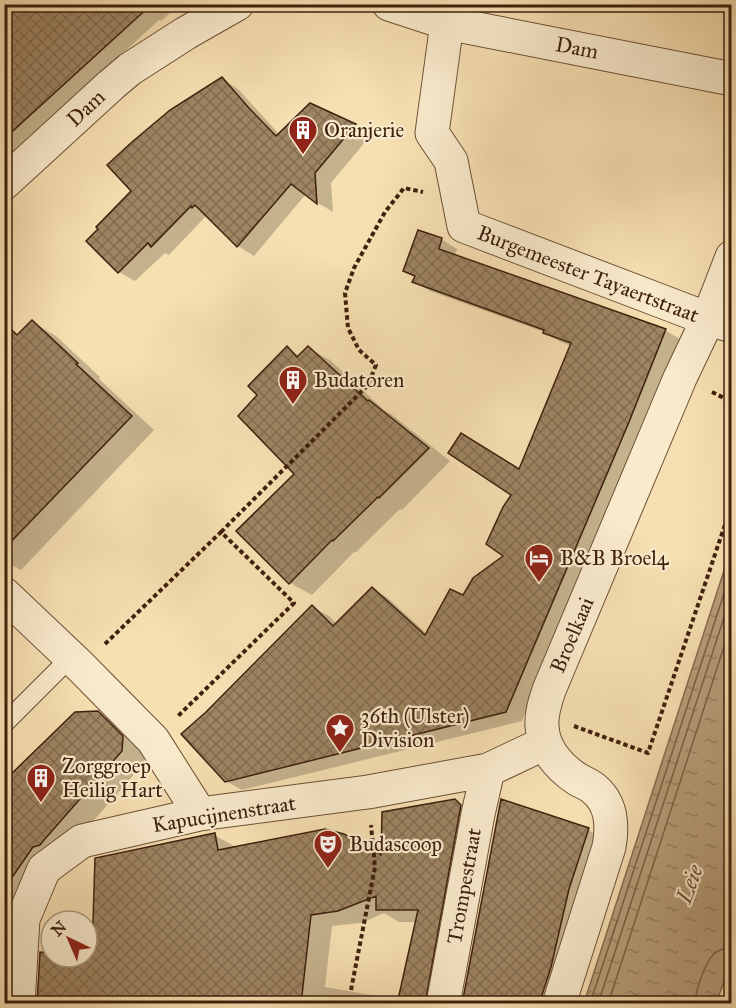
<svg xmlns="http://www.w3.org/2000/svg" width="736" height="1008" font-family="'IM FELL Great Primer',serif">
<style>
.water{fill:url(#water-ripples);stroke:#876c4e;stroke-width:1.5}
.shadow{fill:#0003;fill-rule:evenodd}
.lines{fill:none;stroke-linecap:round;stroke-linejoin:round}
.shore{stroke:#7a6043;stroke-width:1.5}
.building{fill:url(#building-cross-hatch);stroke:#3e210d;stroke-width:1.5}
.service-casing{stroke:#6c5036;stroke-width:20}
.minor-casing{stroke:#6c5036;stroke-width:35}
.path{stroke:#3e210d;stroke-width:4;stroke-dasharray:4.5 3;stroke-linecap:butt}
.service{stroke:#f9eacc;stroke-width:18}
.minor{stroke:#f9eacc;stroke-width:33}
.labels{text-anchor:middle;stroke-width:4.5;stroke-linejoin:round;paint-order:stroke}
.street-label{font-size:21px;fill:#3e210d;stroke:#f9eacc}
.poi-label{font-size:21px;fill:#3e210d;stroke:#f9eacc;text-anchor:start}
.water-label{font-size:22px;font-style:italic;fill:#684d33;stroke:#f9eacc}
</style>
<defs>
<pattern id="water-ripples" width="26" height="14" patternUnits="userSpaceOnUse" patternTransform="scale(1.5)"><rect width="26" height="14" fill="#b79e79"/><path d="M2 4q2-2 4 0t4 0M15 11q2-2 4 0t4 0" fill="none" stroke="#968062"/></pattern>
<pattern id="building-cross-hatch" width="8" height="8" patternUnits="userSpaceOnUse" patternTransform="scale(1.5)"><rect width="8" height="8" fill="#9e8462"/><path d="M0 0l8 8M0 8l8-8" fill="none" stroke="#826c4f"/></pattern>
</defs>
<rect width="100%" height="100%" fill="#f6dfb1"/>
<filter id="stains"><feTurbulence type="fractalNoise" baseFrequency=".00333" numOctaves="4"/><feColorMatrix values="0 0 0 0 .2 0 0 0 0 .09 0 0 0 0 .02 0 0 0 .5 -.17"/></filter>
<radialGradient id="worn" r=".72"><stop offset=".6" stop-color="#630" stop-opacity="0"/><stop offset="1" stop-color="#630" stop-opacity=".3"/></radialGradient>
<!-- water -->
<path class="water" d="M731 549V963L716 1003H584Z"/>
<!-- shadow -->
<path class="shadow" d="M4 4H180L161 21 159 20 4 162Z
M222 79 238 89 280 135 311 105 355 125 371 135 331 183 333 212 318 203 306 194 254 256 238 246 207 215 169 255 165 253 135 281 119 272 133 191Z
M441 239 457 249 455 256 666 331 682 340 644 432 522 721 242 790 226 781 207 713 313 607 329 616 337 624 372 589 388 598 427 634 506 556 514 495 520 471 571 346 561 342 544 332 430 291 414 282 416 277 404 271Z
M32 322 56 336 100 377 99 379 154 430 21 570 4 561V348Z
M287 348 300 356 308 348 330 360 384 410 391 414 450 461 402 510 400 509 356 552H354L312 595 290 583 296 474 259 394Z
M98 713 120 726 144 750V763L66 852 43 876 4 1004V770L11 774Z
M454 801 477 814 448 1004H38L51 954V957H87V955H93L214 835 236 847 383 857ZM384 913 399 922H417L400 1000 325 987 332 926 361 923Z
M588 830 610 842 565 1004H464Z"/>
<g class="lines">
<!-- shore -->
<path class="shore" d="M590 1004 732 569
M598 1004 732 593
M608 1004 732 622
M695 1004C695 992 705 962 714 954 719 949 725 948 732 948"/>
</g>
<!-- building -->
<path class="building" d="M20 4H152L4 139V19Z
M222 77 248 107 276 136 310 103 356 124 315 173 317 204 291 184 237 247 195 205 192 208 191 206 151 247 148 243 118 273 86 241 98 229 96 227 131 191 107 165 132 142 170 110Z
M418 230 442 238 439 249 666 329 629 422 506 712 225 782 181 734 206 712 312 605 333 626 372 587 425 635 450 589 463 595 473 578 503 556 486 544 503 507 511 495 448 453 461 433 519 469 571 343 543 333 544 330 412 282 415 276 403 271Z
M32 320 78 363 76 364 132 416 4 549V322L17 335Z
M287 346 297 357 308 346 368 401 369 400 429 448 379 498 378 497 333 541 332 540 289 584 236 531 294 474 238 416 257 395 248 386Z
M98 711 123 736 122 751 44 840 40 845 33 847 4 889V781L75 712Z
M455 799 461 805 425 1004H397L418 910H376V896L338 911 311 915 301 1004H37L40 952 51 953V957H87V953L92 954 95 858 215 833 218 850 325 829 344 834 381 855 382 812Z
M501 799 589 828 569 889 551 967 541 998V1004H462Z"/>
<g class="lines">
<!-- service casing -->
<g class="service-casing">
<path id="service" d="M4 724 70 658"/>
</g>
<!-- minor casing -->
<g class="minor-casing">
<path id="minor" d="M389 4 447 23 732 79
M447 23 432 133 451 161 464 226 708 319 732 326
M4 183 111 85 130 69 186 33 237 4
M4 594 81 667 153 740 200 814
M18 1004 23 919 44 869 82 841 200 814 368 792 488 770 545 743
M443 1004 478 814 488 770
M559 1004 609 847C613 825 612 803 593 788 588 784 582 782 577 779 559 767 543 749 542 726 541 714 545 702 549 690L680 378 708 319 732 257"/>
</g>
<!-- path -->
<path class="path" d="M712 392 732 402
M221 532 368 385 376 365 359 350 348 328 345 293 354 268 385 212 404 188 423 192
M105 644 221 532 294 603 177 717
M574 726 648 753 732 504
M351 990 375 867 371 825"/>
<!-- service -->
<use href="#service" class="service"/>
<!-- minor -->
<use href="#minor" class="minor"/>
</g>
<!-- icons -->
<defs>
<g id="building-pin" transform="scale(1.5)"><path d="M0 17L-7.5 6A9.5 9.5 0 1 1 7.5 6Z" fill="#8f2418" stroke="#f9eacc"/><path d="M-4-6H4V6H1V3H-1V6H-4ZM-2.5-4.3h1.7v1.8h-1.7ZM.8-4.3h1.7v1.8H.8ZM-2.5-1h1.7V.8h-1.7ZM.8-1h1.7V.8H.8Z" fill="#fff"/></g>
<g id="hotel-pin" transform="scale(1.5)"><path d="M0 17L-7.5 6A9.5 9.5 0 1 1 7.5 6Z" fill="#8f2418" stroke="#f9eacc"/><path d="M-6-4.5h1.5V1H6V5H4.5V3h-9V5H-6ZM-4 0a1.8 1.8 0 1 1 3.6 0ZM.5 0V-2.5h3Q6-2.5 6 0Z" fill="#fff"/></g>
<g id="sight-pin" transform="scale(1.5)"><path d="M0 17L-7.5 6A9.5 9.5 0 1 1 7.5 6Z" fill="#8f2418" stroke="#f9eacc"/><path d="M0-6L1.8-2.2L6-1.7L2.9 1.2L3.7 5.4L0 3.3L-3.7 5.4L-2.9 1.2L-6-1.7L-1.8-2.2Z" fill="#fff"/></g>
<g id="theatre-pin" transform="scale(1.5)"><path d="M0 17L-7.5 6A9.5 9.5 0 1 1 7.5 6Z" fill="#8f2418" stroke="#f9eacc"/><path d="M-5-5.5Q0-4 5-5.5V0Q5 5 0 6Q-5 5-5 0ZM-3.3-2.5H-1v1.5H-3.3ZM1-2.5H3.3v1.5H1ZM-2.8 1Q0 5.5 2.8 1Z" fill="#fff"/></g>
</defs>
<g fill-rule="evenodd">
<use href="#building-pin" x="303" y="130"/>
<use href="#building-pin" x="293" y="380"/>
<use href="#hotel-pin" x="539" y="558"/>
<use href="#sight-pin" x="340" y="728"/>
<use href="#building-pin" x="41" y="778"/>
<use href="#theatre-pin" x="328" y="844"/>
</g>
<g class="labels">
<!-- street labels -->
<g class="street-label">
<text transform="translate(577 48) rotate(11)" y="7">Dam</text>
<text transform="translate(86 108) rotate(-43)" y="7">Dam</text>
<text transform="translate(588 274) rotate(21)" y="7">Burgemeester Tayaertstraat</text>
<text transform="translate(572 635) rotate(-67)" y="7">Broelkaai</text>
<text transform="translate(224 814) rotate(-9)" y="7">Kapucijnenstraat</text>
<text transform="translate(464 886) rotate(-80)" y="7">Trompestraat</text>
</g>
<!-- poi labels -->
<g class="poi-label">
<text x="324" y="137">Oranjerie</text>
<text x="314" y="387">Budatoren</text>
<text x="560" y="565">B&amp;B Broel4</text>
<text x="361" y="723">36th (Ulster)<tspan x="361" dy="24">Division</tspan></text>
<text x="62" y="773">Zorggroep<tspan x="62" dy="24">Heilig Hart</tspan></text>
<text x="349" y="851">Budascoop</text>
</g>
<!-- water labels -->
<g class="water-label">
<text transform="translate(689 884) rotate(-70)" y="8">Leie</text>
</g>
</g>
<!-- margin -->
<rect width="736" height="1008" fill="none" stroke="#f6dfb1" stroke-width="24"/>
<rect x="6" y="6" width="724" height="996" fill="none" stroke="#3e210d" stroke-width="3"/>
<rect x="12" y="12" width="712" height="984" fill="none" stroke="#3e210d" stroke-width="1.5"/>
<!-- north arrow -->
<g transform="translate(69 939) rotate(316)"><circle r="28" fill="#f9eacc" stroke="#ae9a80" stroke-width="1.5"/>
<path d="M0-4.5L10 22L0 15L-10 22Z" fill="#8f2418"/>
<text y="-9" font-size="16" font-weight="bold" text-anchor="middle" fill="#3e210d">N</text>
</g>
<rect width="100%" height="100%" filter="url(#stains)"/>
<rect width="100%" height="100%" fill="url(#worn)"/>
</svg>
